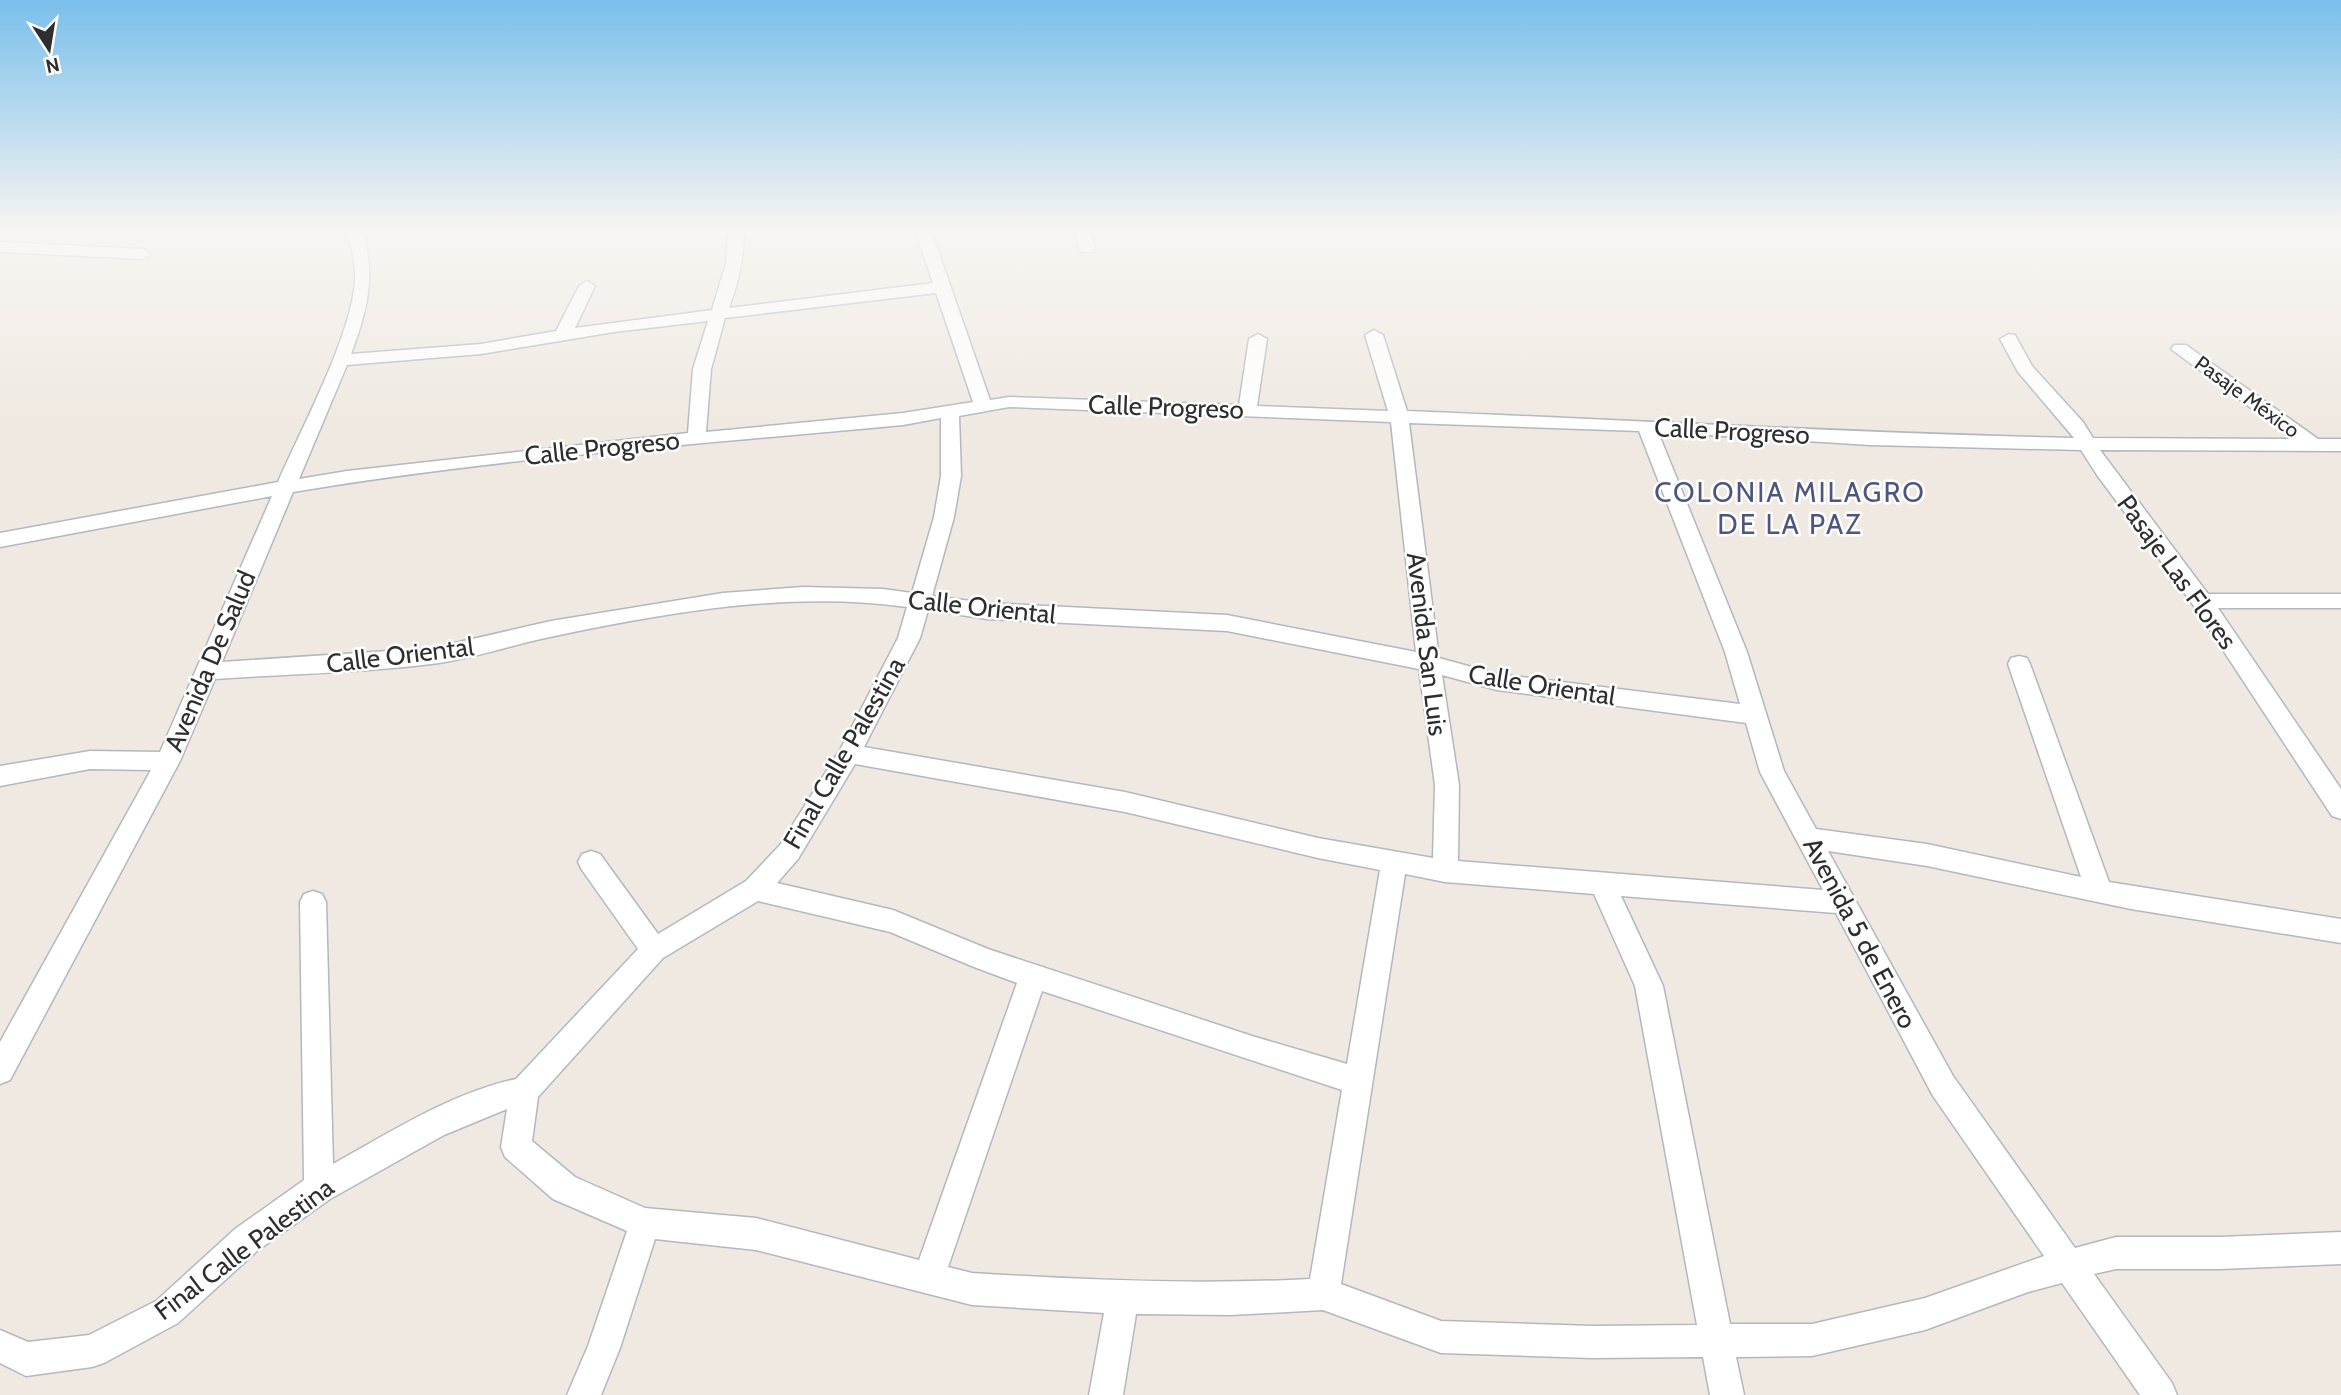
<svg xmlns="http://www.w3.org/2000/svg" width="2341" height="1395" font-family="Cabin,sans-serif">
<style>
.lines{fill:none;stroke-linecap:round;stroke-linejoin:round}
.minor-casing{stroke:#b4b7c1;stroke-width:3}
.minor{fill:#fff;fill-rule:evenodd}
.labels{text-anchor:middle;stroke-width:5;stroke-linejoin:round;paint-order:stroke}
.far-street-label{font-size:21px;fill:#2e2e2e;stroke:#fff}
.street-label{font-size:26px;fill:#2e2e2e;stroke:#fff}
.neighbourhood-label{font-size:28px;letter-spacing:2px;fill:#4d5680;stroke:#fff}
</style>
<rect width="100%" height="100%" fill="#efe9e1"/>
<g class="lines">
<!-- minor casing -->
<g class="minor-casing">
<path id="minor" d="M347 233H363C376 277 367 312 351 354L481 344 556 331 579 286 587 281 595 286 575 328 712 310 726 263 728 233H744C744 260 738 283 729 308L933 283 916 233H932L990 400 1009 397 1239 405 1249 339 1258 334 1267 339 1257 406 1388 411 1365 335 1374 330 1383 335 1407 411C1629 420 1851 433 2074 438L2018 372 2000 339 2009 334 2015 335 2032 366 2083 422 2093 438 2293 439 2171 349 2174 345H2186L2318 439H2341V451L2100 450 2208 594H2341V608H2218L2341 789V819L2332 816 2194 606 2097 475 2081 450 1870 445 1658 432 1747 652 1784 771 1816 829 1927 844 2081 877 2008 664 2011 658 2019 656 2027 658 2030 664 2109 882 2341 919V943L2131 909 1927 866 1828 851 1953 1076 2075 1248 2116 1237H2220L2341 1232V1264L2220 1269H2116L2094 1274 2172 1383 2177 1395H2140L2062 1283 2028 1292 1925 1330 1812 1356 1736 1357 1744 1395H1710L1703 1357 1592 1358 1441 1353 1323 1310 1231 1315 1136 1314 1123 1395H1089L1104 1313 972 1305 756 1250 655 1239 620 1348 601 1395H567L588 1346 627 1231 553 1199 505 1157 501 1147 507 1109 444 1135 330 1199 257 1251 178 1323 104 1363 92 1367 26 1376 0 1363V1330L28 1342 89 1335 156 1301 235 1229 304 1180 300 902 304 894 313 891 322 894 326 902 333 1164C391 1132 451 1093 516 1079L638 949 582 870 578 862 582 854 591 851 600 854 658 934 746 881 780 845 841 748 898 638 907 607C791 590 664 613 550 637 511 645 471 659 431 664 360 673 286 674 215 679L180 761 10 1080 0 1084V1042L151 770 90 769 0 786V766L90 751 160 752 272 496 0 547V533L278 482C301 429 351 337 355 281 356 264 352 249 347 233ZM936 293 973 402 903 413 706 432 711 369 725 318ZM708 321 693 369 688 433 347 471 299 479 347 365 481 354 614 332ZM1009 407 1391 422 1416 652 1227 615 987 603 932 596 954 517 961 476 959 416ZM941 418V476L934 517 912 593 883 589 803 587 723 593 551 621 433 648 222 662 293 492C495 458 700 444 903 425ZM1409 423 1639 431 1725 652 1740 704 1497 674 1439 658ZM928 610 987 619 1227 631 1419 669 1435 785 1433 858 1318 838 1125 792 864 747 920 638ZM1442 675 1497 690 1746 723 1760 772 1823 890 1458 861 1459 785ZM855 764 1125 812 1318 858 1380 870 1347 1064 1252 1036 988 949 893 910 777 883 798 859ZM1405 874 1445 882 1594 894 1635 986 1697 1325 1592 1326 1441 1321 1341 1284ZM1621 896 1836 913 1933 1096 2044 1256 1925 1298 1812 1324H1730L1663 986ZM758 901 890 932 974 967 1017 983 919 1260 756 1218 645 1208 575 1177 532 1141 538 1097 663 958ZM1042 991 1342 1090 1310 1279C1196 1285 1085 1280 972 1273L948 1267Z
M1075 233H1091L1095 249 1093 252H1081Z
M0 242 143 249 151 254 143 259 0 252Z"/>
</g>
<!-- minor -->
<use href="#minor" class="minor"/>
</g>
<!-- sky -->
<linearGradient id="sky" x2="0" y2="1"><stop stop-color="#7abfeb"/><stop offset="0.54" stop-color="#f8f5f2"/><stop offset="1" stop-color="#f8f5f2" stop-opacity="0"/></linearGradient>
<rect width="2341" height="428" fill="url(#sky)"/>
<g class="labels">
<!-- far-street labels -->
<g class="far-street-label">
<text transform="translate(2247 397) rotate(36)" y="7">Pasaje México</text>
</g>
<!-- street labels -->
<g class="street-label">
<text transform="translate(1166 407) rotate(2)" y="9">Calle Progreso</text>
<text transform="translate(1732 431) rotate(3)" y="9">Calle Progreso</text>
<text transform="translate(602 448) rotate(-6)" y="9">Calle Progreso</text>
<text transform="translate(2177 572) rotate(54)" y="9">Pasaje Las Flores</text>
<text transform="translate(982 607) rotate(6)" y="9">Calle Oriental</text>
<text transform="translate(1427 644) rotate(83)" y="9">Avenida San Luis</text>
<text transform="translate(400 655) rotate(-7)" y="9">Calle Oriental</text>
<text transform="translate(210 661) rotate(-67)" y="9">Avenida De Salud</text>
<text transform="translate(1542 685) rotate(9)" y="9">Calle Oriental</text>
<text transform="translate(844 753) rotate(-60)" y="9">Final Calle Palestina</text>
<text transform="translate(1860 933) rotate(62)" y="9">Avenida 5 de Enero</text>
<text transform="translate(244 1249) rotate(-37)" y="9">Final Calle Palestina</text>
</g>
<!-- neighbourhood labels -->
<g class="neighbourhood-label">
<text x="1790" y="502">COLONIA MILAGRO<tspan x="1790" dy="32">DE LA PAZ</tspan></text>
</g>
</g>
<!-- north arrow -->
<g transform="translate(49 49) rotate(168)" stroke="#ffffff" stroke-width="5" paint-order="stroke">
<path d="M0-5L12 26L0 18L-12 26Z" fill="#2e2e2e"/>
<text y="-10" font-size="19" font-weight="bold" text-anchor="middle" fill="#2e2e2e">N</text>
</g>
</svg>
